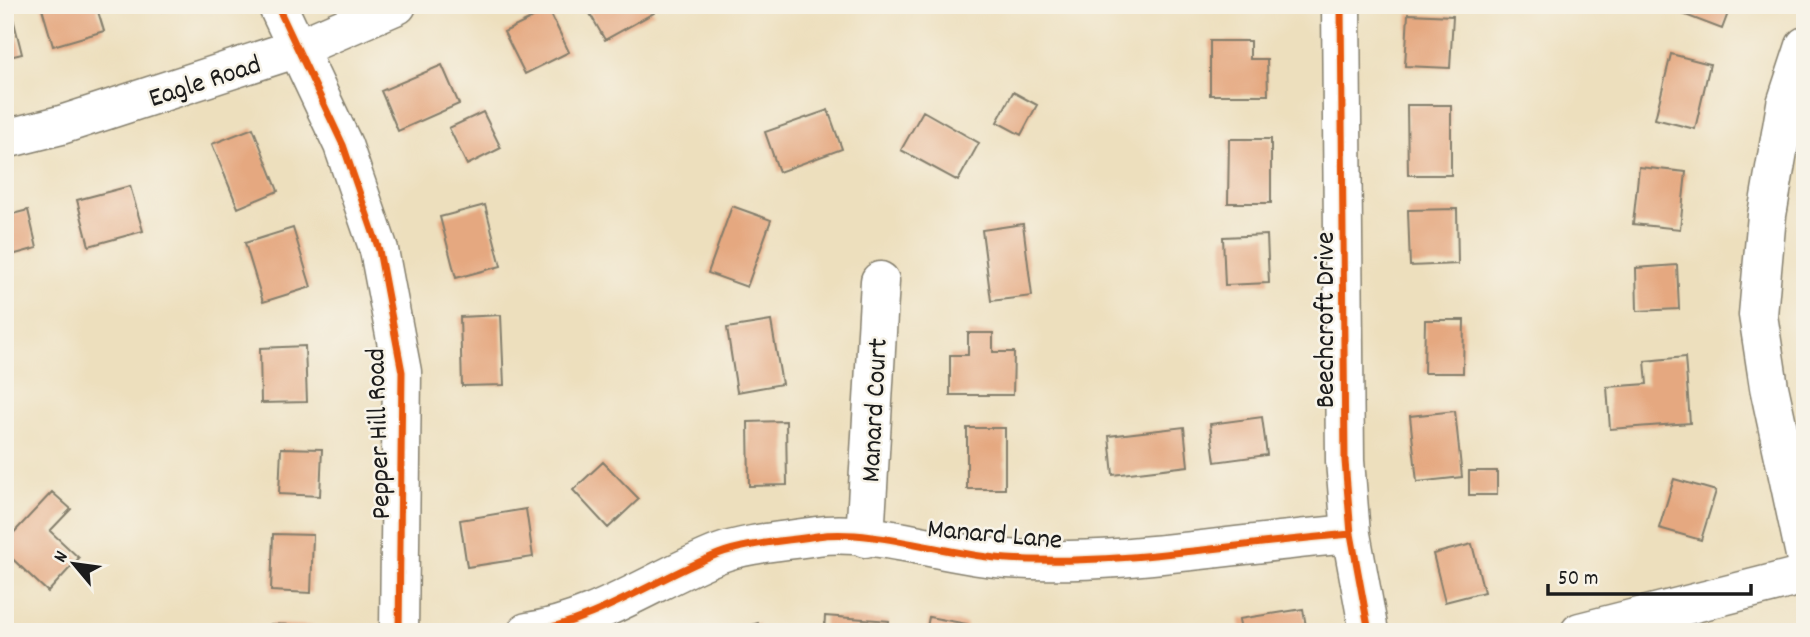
<svg xmlns="http://www.w3.org/2000/svg" width="1810" height="637" font-family="Dekko,sans-serif">
<style>
.building{fill:#e5a880}
.lines{fill:none;stroke-linecap:round;stroke-linejoin:round}
.minor-casing{stroke:#847e6c;stroke-width:41}
.minor{stroke:#fff;stroke-width:38}
.cycleway-casing{stroke:#f7f3e8;stroke-width:11}
.cycleway{stroke:#e8590c;stroke-width:7}
.labels{text-anchor:middle;stroke-width:5;stroke-linejoin:round;paint-order:stroke}
.street-label{font-size:28px;fill:#1c1c1c;stroke:#f7f3e8}
</style>
<rect width="100%" height="100%" fill="#f7f3e8"/>
<filter id="ink" filterUnits="userSpaceOnUse"><feTurbulence type="fractalNoise" baseFrequency=".0143" numOctaves="2"/><feDisplacementMap in="SourceGraphic" scale="14" xChannelSelector="R" yChannelSelector="G"/><feConvolveMatrix kernelMatrix="1 2 1 2 8 2 1 2 1" color-interpolation-filters="sRGB"/></filter>
<filter id="wash" filterUnits="userSpaceOnUse"><feTurbulence type="fractalNoise" baseFrequency=".00686" numOctaves="4" result="noise"/><feDisplacementMap in="SourceGraphic" scale="28" xChannelSelector="R" yChannelSelector="G"/><feGaussianBlur stdDeviation="1.57" result="paint"/><feColorMatrix in="noise" values="0 0 0 0 0 0 0 0 0 0 0 0 0 0 0 0 0 1.4 0 .05"/><feComposite in="paint" operator="in"/></filter>
<g filter="url(#wash)">
<rect width="100%" height="100%" fill="#eddfbd"/>
<g id="blocks">
<!-- building -->
<path class="building" d="M41 5H96L104 31 53 46Z
M160 5H177V6L162 11Z
M585 5H649L654 13 605 40Z
M1683 5H1731L1722 29 1680 13Z
M10 6 22 54 5 58V7Z
M549 10 569 52 525 74 504 32Z
M1408 14 1453 16 1450 68 1405 66Z
M1210 41H1250V59H1267L1268 95H1210Z
M1671 54 1710 64 1695 129 1655 119Z
M442 65 459 104 398 131 381 91Z
M1013 92 1037 105 1021 135 997 122Z
M1407 105H1451V175H1408Z
M828 110 842 149 779 172 765 132Z
M923 111 979 143 958 181 901 150Z
M483 112 501 148 467 165 449 128Z
M253 128 278 191 238 208 212 144Z
M1229 139H1271V203H1228Z
M1639 167 1686 172 1680 229 1633 224Z
M130 186 143 231 89 246 77 200Z
M485 205 501 266 456 278 440 217Z
M732 206 771 220 747 287 708 273Z
M1457 209 1458 264 1410 266 1408 210Z
M28 210 37 248 5 257V216Z
M1023 224 1032 296 991 301 982 230Z
M293 228 311 287 263 302 245 243Z
M1267 235 1269 283 1225 285 1223 237Z
M1677 265 1679 309 1637 311 1636 268Z
M501 315 504 385 462 386 460 317Z
M1425 320H1464L1463 373H1424Z
M771 321 782 384 737 392 727 328Z
M968 333H993V352H1014L1013 395H950V355H968Z
M305 346 307 402 261 403 260 348Z
M1685 357 1690 423 1610 429 1607 387 1647 384 1645 361Z
M1455 411 1462 477 1417 482 1410 416Z
M1262 417 1267 455 1215 462 1210 424Z
M786 421 787 485 749 486 748 422Z
M1184 427 1188 466 1113 475 1109 436Z
M967 428H1005V489H967Z
M281 448 322 449 320 496 279 494Z
M603 462 639 499 608 528 573 490Z
M1469 471H1497V495H1469Z
M1674 479 1716 491 1701 540 1659 528Z
M52 492 71 509 50 531 79 558 48 592 5 552V542Z
M526 509 533 557 467 567 460 520Z
M273 534 313 535 311 593 271 591Z
M1472 544 1484 592 1445 602 1433 554Z
M1303 609 1307 632H1241L1239 619Z
M825 616 889 621 888 632H824Z
M929 617 967 624 966 632H926Z
M758 623 761 632H731V631Z
M271 624 314 626V632H271Z"/>
</g>
</g>
<g filter="url(#ink)">
<use href="#blocks" fill-opacity="0" stroke="#847e6c" stroke-width="2"/>
<g class="lines">
<!-- minor casing -->
<g class="minor-casing">
<path id="minor" d="M277 5 343 145 379 250 402 372 399 632
M1341 5 1345 461 1351 534 1369 632
M1805 46 1786 104 1767 215 1758 315 1769 387 1805 555
M5 139 61 125 298 48 397 5
M865 538 880 281
M527 632C594 623 655 579 718 554 747 543 786 541 817 536 874 528 949 556 1007 559 1123 566 1236 543 1351 534
M1580 632 1805 575"/>
</g>
<!-- minor -->
<use href="#minor" class="minor"/>
<!-- cycleway casing -->
<g class="cycleway-casing">
<path id="cycleway" d="M277 5 343 145 379 250 402 372 399 632
M1341 5 1345 461 1351 534 1369 632
M527 632C594 623 655 579 718 554 747 543 786 541 817 536 874 528 949 556 1007 559 1123 566 1236 543 1351 534"/>
</g>
<!-- cycleway -->
<use href="#cycleway" class="cycleway"/>
</g>
</g>
<g class="labels">
<!-- street labels -->
<g class="street-label">
<text transform="translate(204 79) rotate(-18)" y="10">Eagle Road</text>
<text transform="translate(1323 320) rotate(-90)" y="10">Beechcroft Drive</text>
<text transform="translate(872 410) rotate(-87)" y="10">Manard Court</text>
<text transform="translate(376 434) rotate(-92)" y="10">Pepper Hill Road</text>
<text transform="translate(995 532) rotate(5)" y="10">Manard Lane</text>
</g>
</g>
<!-- margin -->
<rect width="1810" height="637" fill="none" stroke="#f7f3e8" stroke-width="28"/>
<!-- north arrow -->
<g transform="translate(74 564) rotate(299)" stroke="#f7f3e8" stroke-width="5" paint-order="stroke">
<path d="M0-5L12 26L0 18L-12 26Z" fill="#1c1c1c"/>
<text y="-10" font-size="19" font-weight="bold" text-anchor="middle" fill="#1c1c1c">N</text>
</g>
<!-- scale -->
<path d="M1548 584v10h203v-10" fill="none" stroke="#1c1c1c" stroke-width="3.5"/>
<text x="1558" y="584" font-size="21" fill="#1c1c1c" stroke="#f7f3e8" stroke-width="5" paint-order="stroke">50 m</text>
</svg>
